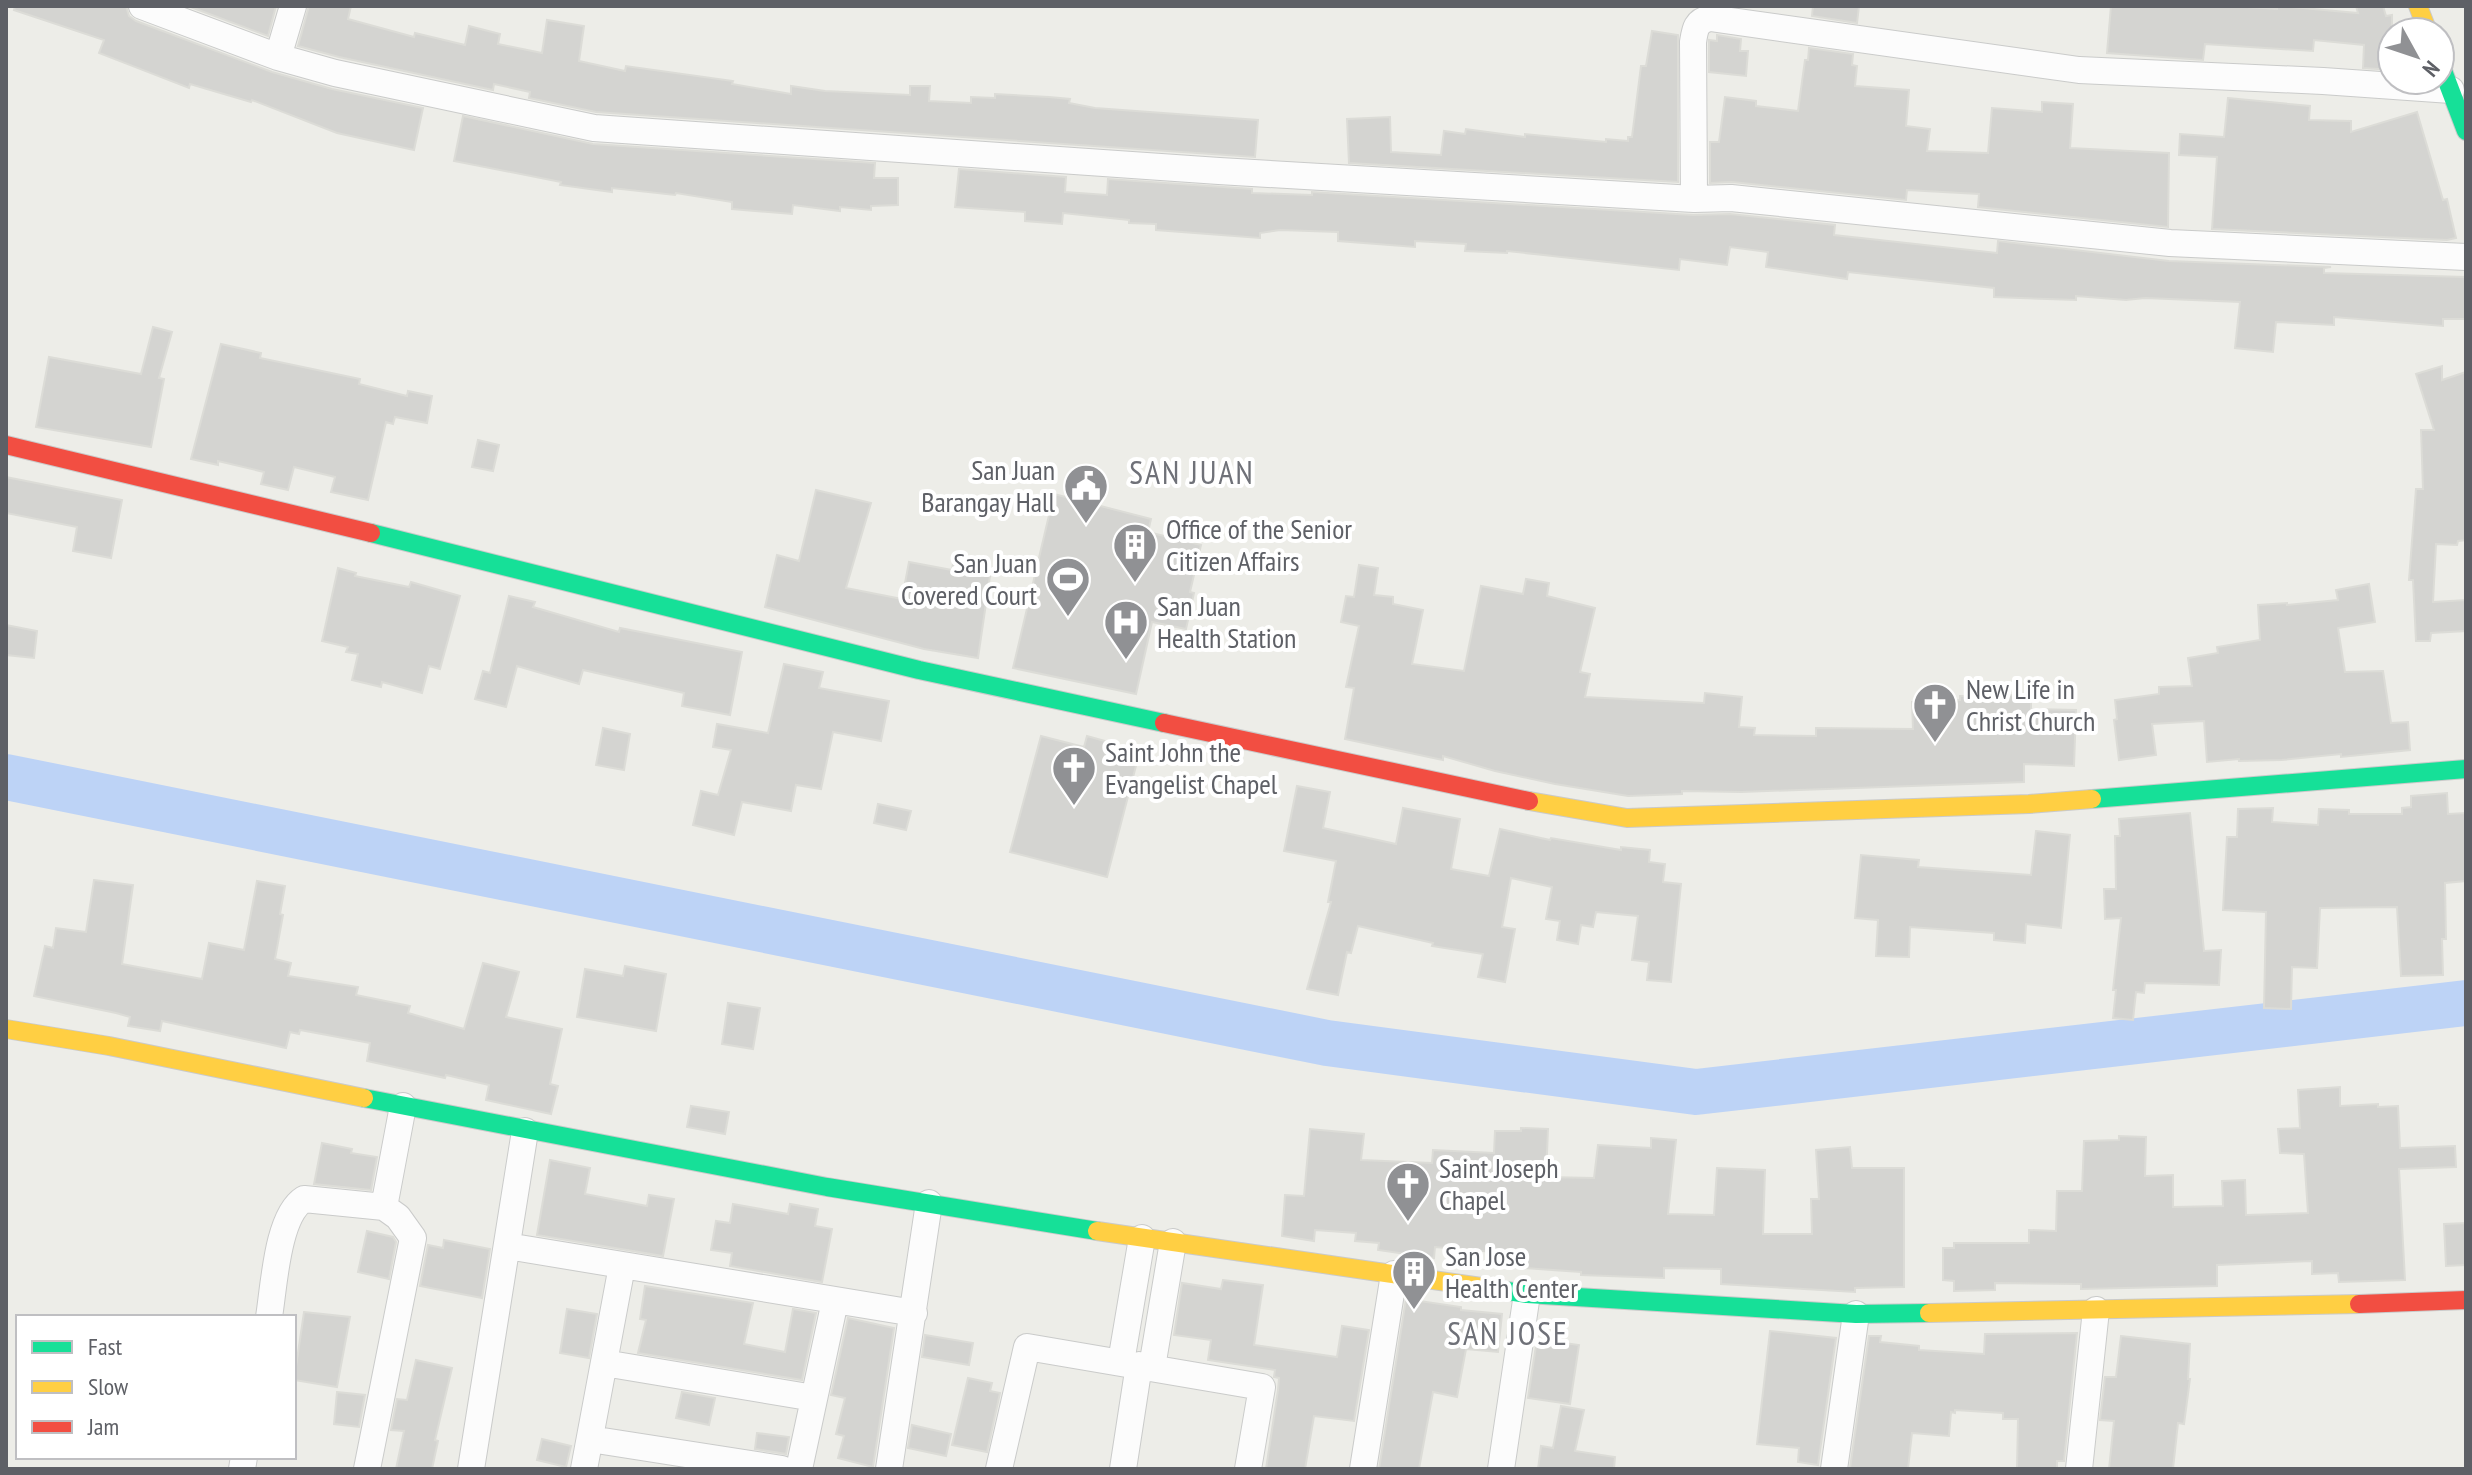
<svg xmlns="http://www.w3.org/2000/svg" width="2472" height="1475" font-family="'PT Sans Narrow',sans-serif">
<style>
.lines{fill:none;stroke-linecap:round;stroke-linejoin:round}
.river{stroke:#bdd3f6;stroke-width:46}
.building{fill:#d4d4d1;stroke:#dcdcd7;stroke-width:2}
.street-casing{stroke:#cacbca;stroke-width:28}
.fast-casing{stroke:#cacaca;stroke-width:20}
.slow-casing{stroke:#cacaca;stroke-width:20}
.jam-casing{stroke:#cacaca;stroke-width:20}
.street{stroke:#fcfcfc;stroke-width:26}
.fast{stroke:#16e098;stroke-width:18}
.slow{stroke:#ffcf43;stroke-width:18}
.jam{stroke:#f24e42;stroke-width:18}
.labels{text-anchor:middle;stroke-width:8;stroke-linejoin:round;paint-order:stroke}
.poi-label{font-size:28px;fill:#5e6066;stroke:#fff;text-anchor:start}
.quarter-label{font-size:32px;letter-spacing:2px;fill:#6f7178;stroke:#fff}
</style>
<rect width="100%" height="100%" fill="#edede8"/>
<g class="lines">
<!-- river -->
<path class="river" d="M6 777 1327 1043 1696 1092 2466 1003"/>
</g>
<!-- building -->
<path class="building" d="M15 6H126L129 16 136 21 272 72 332 89 423 108 414 150 337 133 252 100 251 102 190 84 189 88 99 53 104 40 14 10Z
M188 6H276L268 36Z
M309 6H351L348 19 414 37 415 33 465 45 469 26 500 34 498 44 542 53 547 20 584 26 579 61 625 71 626 66 733 81 732 84 791 94V86L825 91 910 95V86H930L929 101 971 103V97L995 98V94L1049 97 1070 99 1069 103 1095 108 1258 120 1255 157 596 112 529 98 530 92 494 84 493 90 339 57 298 46Z
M1813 6H1859L1857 23 1812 16Z
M2111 6H2231L2277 9V6H2280L2358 13 2356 6H2383L2386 16 2392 15V70L2363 68 2364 45 2314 40 2313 51 2205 44 2203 60 2107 53Z
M1652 31 1678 35V182L1349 163 1347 119 1390 117 1391 152 1441 155 1444 131 1465 134 1466 129 1525 137V134L1606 142V139L1628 141V137H1632L1641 66H1646Z
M1717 35 1741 39 1740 51H1748L1746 76 1709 72V40L1717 41Z
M1809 48 1853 54 1852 65 1857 66 1855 86 1909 90 1906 126 1930 129 1927 151 1988 153 1992 108 2042 112V102L2073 104 2070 148 2169 153 2168 227 1978 207 1979 194 1907 190 1906 200 1732 182 1710 183V142H1719L1725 97 1756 101V106L1798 111 1805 60H1808Z
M2228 98 2310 106 2309 120 2351 121V132L2417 112 2443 200 2447 199 2456 238 2447 240 2212 229 2217 157 2179 155 2180 134 2224 137Z
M463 116 593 144 875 163 874 178H898V205L871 206V210L840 207V211L793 205 792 214 732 209V202L676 193 675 195 612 188V192L560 185 561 182 454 161Z
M959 169 1066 177 1065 192 1107 195 1108 179 1252 189V193L1312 195V192L1693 215 1730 214 1835 225 1834 235 1997 253 1998 241 2169 261 2331 267 2324 268V273L2466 277V319H2443V326L2334 317V325L2276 322 2273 352 2235 348 2240 302 2145 298 2126 300 2076 296V300L1994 297V288L1848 272 1847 279 1766 267 1768 252 1730 247 1727 265 1680 259 1679 270 1507 251V253L1465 251 1466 244 1415 241V247L1338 241V232L1280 230 1260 233V238L1156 230V224L1129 223V220L1063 213 1062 224 1025 221V212L955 207Z
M153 327 172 332 159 378 164 379 151 447 36 427 49 357 141 374Z
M221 344 261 353 260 358 360 379 359 384 407 396 408 391 432 396 427 423 395 417 393 424 386 422 368 500 331 492 335 477 294 467 288 490 261 484 264 472 218 461V465L191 459Z
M2442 366V380L2466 372V540L2458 541 2457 545 2436 544 2433 602 2466 600V631L2431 633 2430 641H2416L2413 580H2409L2416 489H2423L2421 430H2434L2416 374Z
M478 440 499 445 493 471 472 467Z
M6 477 122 500 111 558 73 551 77 527 6 513Z
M816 490 871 503 846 588 902 599 909 562 952 570 953 564 991 569 978 658 924 649 765 607 777 555 799 561Z
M1054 494 1151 519 1148 532 1201 545 1190 592 1194 593 1186 629 1152 622 1136 694 1013 668Z
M1359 565 1378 568 1374 595 1393 597V604L1423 610 1412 664 1464 671 1481 586 1523 594 1526 579 1549 583 1547 596 1595 608 1580 672 1590 674 1585 697 1704 703 1705 693 1742 697 1739 727 1755 728 1754 735 1816 736V728L1913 729 1912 702 1960 700V696L2031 695V709L2076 710 2074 766 2024 764V782L1741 792 1682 791V794L1628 796 1555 784 1495 771 1443 756V760L1438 759 1345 739 1354 688 1346 687 1359 626 1341 622 1346 596 1354 597Z
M338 568 356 573 355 576 409 587 411 582 460 596 440 669 429 666 422 693 382 682 381 687 352 680 358 654 346 652 348 647 322 641Z
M2369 584 2375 622 2338 628 2345 672 2383 671 2391 723 2408 722 2410 750 2341 757V754L2282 760 2239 761V759L2207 762 2204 721 2152 724 2156 755 2119 760 2114 720 2117 719 2115 700 2159 694V687L2192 686 2188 658 2218 653 2217 647 2260 640 2258 605 2287 603V605L2338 600 2336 590Z
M509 596 535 602 533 607 619 632 620 628 742 652 730 715 682 706 684 693 583 670 579 684 517 666 506 707 475 699 483 671 490 673Z
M6 625 37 631 34 658 6 655Z
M784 664 823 672 819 688 889 701 881 741 833 732 821 789 796 785 791 811 742 802 734 835 693 825 701 791 718 795 731 750 713 747 717 724 768 733Z
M603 728 630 734 624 770 596 765Z
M1041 736 1084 747 1087 736 1112 743 1109 754 1137 762 1107 877 1010 852Z
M1297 786 1330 792 1323 828 1396 844 1403 808 1460 819 1451 869 1489 876 1500 829 1550 840 1551 838 1621 850V847L1650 850 1649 862 1665 864 1663 882 1681 884 1671 982 1647 980 1649 962 1632 960 1638 916 1596 912 1593 927 1581 925 1578 944 1557 940 1560 921 1546 919 1552 887 1511 878 1502 927 1515 929 1505 982 1478 977 1483 954 1432 946 1433 943 1358 926 1351 953 1347 952 1338 995 1307 989 1331 902H1328L1336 861 1284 851Z
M2447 793 2448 814 2466 813V881L2445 883 2446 939H2442L2443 975 2401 976 2397 907 2320 908 2317 968 2292 967 2291 1009 2264 1008 2266 912 2223 910 2227 837H2237L2238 809 2273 808 2272 822 2318 825 2319 809 2349 810V814H2402V808L2411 807V796Z
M878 804 911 811 906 830 874 823Z
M2190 813 2204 951 2221 950 2219 985 2145 983 2144 993 2136 992 2133 1020 2113 1018 2116 990H2113L2121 918 2105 919 2104 889H2116L2115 836H2120L2119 819Z
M2036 831 2070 835 2061 928 2026 924 2025 943 1994 940V933L1910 927 1909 957 1876 956 1878 920 1855 918 1861 855 1919 860 1918 867 2031 875Z
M94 880 133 885 122 964 202 979 209 943 244 950 257 881 285 886 280 914 283 915 275 959 291 963 288 976 358 987 356 995 410 1006 408 1013 464 1029 483 963 519 972 506 1017 562 1029 550 1084 558 1086 551 1114 486 1100 489 1085 446 1075 445 1078 367 1061 370 1043 300 1030 299 1034 290 1032 286 1048 162 1021 160 1031 128 1026 130 1017 116 1013 34 996 45 946 53 948 56 928 86 932Z
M625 966 666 974 656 1031 577 1017 585 969 623 976Z
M728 1003 760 1008 753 1049 722 1044Z
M2340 1087V1106L2378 1104V1107L2398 1106 2400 1148 2455 1146 2456 1167 2399 1169 2405 1280 2339 1282 2338 1273 2312 1274V1261L2217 1265V1286L2081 1289V1284L1995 1283V1290L1954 1291V1281L1943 1280V1248H1954V1243H2029V1230L2056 1231 2057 1191H2082L2084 1141 2119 1140V1136L2146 1137 2145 1176 2173 1175V1207L2223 1206 2222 1181 2245 1180 2246 1215 2308 1213 2304 1154 2280 1153 2278 1129 2300 1128 2298 1090Z
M691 1106 729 1112 725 1134 687 1127Z
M1521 1128 1548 1129 1546 1177 1594 1178 1598 1145 1651 1148V1138L1676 1140 1668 1214 1714 1215 1717 1168 1765 1170 1763 1234H1812L1811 1199H1819L1816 1150 1850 1147 1852 1168H1904V1287L1855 1288V1292L1721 1284V1269L1664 1268V1278L1581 1275V1272L1493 1266 1494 1252 1435 1247 1434 1258 1378 1250 1379 1243 1355 1241 1356 1233 1315 1230 1314 1241 1282 1236 1285 1195 1304 1196 1310 1129 1364 1134 1361 1160 1432 1163 1433 1150 1494 1153 1495 1131H1521Z
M322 1143 352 1149 351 1153 377 1157 371 1190 314 1184Z
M550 1160 590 1168 585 1194 647 1206 649 1195 674 1199 663 1256 537 1235Z
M733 1204 788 1214 790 1204 818 1209 815 1226 832 1229 822 1282 730 1266 732 1253 711 1250 716 1221 730 1223Z
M2466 1223V1265L2446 1266 2444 1224Z
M367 1231 393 1237 396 1242 389 1279 358 1272Z
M444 1240 490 1249 482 1298 420 1286 428 1245 443 1248Z
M1223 1280 1263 1285 1254 1345 1337 1357 1342 1326 1369 1330 1354 1421 1314 1416 1305 1469H1266L1278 1390 1279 1378 1274 1377 1275 1370 1208 1360 1211 1340 1174 1335 1182 1283 1221 1289Z
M645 1286 753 1303 744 1344 785 1352 793 1309 816 1313 802 1380 638 1353 646 1320 640 1319Z
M1406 1299 1461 1307V1310L1502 1314 1498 1352 1466 1349 1457 1397 1433 1392 1419 1469H1379Z
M567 1309 597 1314 589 1358 560 1353Z
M304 1312 350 1317 337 1387 294 1380Z
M848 1318 894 1328 873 1467 838 1458 844 1436 836 1434 845 1398 831 1395Z
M1770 1331 1836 1338 1818 1465 1798 1462 1799 1448 1757 1444Z
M2077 1333 2064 1461H2057V1469H2017L2018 1419H2003V1413L1955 1410V1413L1951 1412 1949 1436 1912 1433 1908 1469 1850 1468 1869 1336H1881L1880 1342 1919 1346V1350L1984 1354 1985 1334Z
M925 1335 973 1343 969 1365 922 1357Z
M2121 1336 2190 1344 2188 1379H2190L2184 1424 2178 1423 2173 1469H2109L2114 1421 2100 1420 2105 1377H2116Z
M1537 1339 1579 1345 1570 1404 1528 1398Z
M416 1360 452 1368 435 1440 438 1441 432 1469H396L404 1431 391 1430 397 1399 407 1400Z
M968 1378 992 1383 990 1391 1000 1393 987 1452 952 1445Z
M337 1392 365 1395 359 1427 334 1424Z
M682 1392 715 1398 709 1425 676 1418Z
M1561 1406 1584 1410 1575 1451 1615 1457 1614 1469H1538L1541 1446 1553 1448Z
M912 1425 951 1434 946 1456 908 1448Z
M757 1433 789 1437 786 1454 755 1449Z
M542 1439 571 1446 566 1467 537 1460Z"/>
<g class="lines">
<!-- street casing -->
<g class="street-casing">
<path id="street" d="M142 6 278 57 335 73 594 128 1219 171 1694 199 1731 198 2170 243 2466 257
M278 57 293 6
M1694 199 1693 42C1695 29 1696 21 1710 18L2079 70 2323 81 2451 90
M384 1207 403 1106
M507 1246 914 1313
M269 1317C274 1287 277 1216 304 1199L384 1207 398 1217 413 1238 367 1469
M1121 1362 1142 1238
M604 1363 814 1398
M1152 1367 1173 1242
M590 1439 782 1469
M242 1469 244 1457
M471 1469 525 1131
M584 1469 622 1266
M799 1469 835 1301
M889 1469 929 1203
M999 1469 1027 1347 1262 1387 1248 1469
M1123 1469 1139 1365
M1363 1469 1394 1274
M1501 1469 1527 1294
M1834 1469 1856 1314
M2079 1469 2096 1310"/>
</g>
<!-- fast casing -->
<g class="fast-casing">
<path id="fast" d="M2440 63 2466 131
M371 533 919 670 1164 723
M2092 799 2466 769
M364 1098 827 1187 1097 1231
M1495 1289 1527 1294 1856 1314 1929 1313"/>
</g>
<!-- slow casing -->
<g class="slow-casing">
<path id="slow" d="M2418 6 2428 32
M1529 801 1627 818 2029 804 2092 799
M6 1029 109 1046 364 1098
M1097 1231 1495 1289
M1929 1313 2359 1304"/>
</g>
<!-- jam casing -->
<g class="jam-casing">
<path id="jam" d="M6 445 371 533
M1164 723 1529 801
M2359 1304 2466 1300"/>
</g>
<!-- street -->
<use href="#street" class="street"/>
<!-- fast -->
<use href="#fast" class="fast"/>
<!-- slow -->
<use href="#slow" class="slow"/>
<!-- jam -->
<use href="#jam" class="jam"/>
</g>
<!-- icons -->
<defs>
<g id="civic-pin" transform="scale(2.3)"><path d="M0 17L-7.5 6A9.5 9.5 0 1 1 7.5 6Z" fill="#909194" stroke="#fff"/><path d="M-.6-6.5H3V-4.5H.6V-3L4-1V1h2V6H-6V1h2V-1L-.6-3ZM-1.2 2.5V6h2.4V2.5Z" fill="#fff"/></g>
<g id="building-pin" transform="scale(2.3)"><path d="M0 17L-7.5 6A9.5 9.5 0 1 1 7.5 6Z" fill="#909194" stroke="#fff"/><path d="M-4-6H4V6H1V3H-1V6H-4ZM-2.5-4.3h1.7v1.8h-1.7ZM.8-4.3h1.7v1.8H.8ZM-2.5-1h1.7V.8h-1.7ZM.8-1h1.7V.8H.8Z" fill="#fff"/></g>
<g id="stadium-pin" transform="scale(2.3)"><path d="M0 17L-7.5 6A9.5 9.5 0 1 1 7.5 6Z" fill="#909194" stroke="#fff"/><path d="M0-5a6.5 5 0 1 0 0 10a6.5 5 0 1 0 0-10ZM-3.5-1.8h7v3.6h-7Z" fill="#fff"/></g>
<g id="hospital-pin" transform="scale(2.3)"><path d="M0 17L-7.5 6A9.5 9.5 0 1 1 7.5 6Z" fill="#909194" stroke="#fff"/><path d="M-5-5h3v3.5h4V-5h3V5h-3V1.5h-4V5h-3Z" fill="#fff"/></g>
<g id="church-pin" transform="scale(2.3)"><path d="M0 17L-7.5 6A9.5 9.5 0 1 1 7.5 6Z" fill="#909194" stroke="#fff"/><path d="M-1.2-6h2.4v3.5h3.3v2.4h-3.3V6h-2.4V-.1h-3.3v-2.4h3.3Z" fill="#fff"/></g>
</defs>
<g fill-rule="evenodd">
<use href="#civic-pin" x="1086" y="486"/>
<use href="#building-pin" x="1135" y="545"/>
<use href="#stadium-pin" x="1068" y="579"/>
<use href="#hospital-pin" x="1126" y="622"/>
<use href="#church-pin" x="1935" y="705"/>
<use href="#church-pin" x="1074" y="768"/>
<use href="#church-pin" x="1408" y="1184"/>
<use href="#building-pin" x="1414" y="1272"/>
</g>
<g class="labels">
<!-- poi labels -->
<g class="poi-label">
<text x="1055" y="480" text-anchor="end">San Juan<tspan x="1055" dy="32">Barangay Hall</tspan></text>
<text x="1166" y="539">Office of the Senior<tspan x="1166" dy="32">Citizen Affairs</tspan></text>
<text x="1037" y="573" text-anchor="end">San Juan<tspan x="1037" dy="32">Covered Court</tspan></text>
<text x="1157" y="616">San Juan<tspan x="1157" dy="32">Health Station</tspan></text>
<text x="1966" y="699">New Life in<tspan x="1966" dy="32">Christ Church</tspan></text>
<text x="1105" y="762">Saint John the<tspan x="1105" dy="32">Evangelist Chapel</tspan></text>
<text x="1439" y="1178">Saint Joseph<tspan x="1439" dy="32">Chapel</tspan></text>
<text x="1445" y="1266">San Jose<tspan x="1445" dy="32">Health Center</tspan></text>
</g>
<!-- quarter labels -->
<g class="quarter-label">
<text x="1192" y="484">SAN JUAN</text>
<text x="1508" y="1345">SAN JOSE</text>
</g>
</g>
<!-- border -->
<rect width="2472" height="1475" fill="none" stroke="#5e6066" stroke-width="16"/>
<!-- legend -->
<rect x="16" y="1315" width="280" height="144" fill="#ffffff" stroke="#bfbfc2" stroke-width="2"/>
<rect x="32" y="1341" width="40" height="12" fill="#16e098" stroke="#bfbfc2" stroke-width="2"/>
<text x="88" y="1355" font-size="24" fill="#5e6066">Fast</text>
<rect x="32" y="1381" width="40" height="12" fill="#ffcf43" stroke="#bfbfc2" stroke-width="2"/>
<text x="88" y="1395" font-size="24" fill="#5e6066">Slow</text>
<rect x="32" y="1421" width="40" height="12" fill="#f24e42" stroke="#bfbfc2" stroke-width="2"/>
<text x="88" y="1435" font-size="24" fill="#5e6066">Jam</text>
<!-- north arrow -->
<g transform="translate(2416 56) rotate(130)"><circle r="38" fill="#ffffff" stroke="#bfbfc2" stroke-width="2"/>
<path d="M0-6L14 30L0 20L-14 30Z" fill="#909194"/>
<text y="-12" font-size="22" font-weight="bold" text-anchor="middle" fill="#5e6066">N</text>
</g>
</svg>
